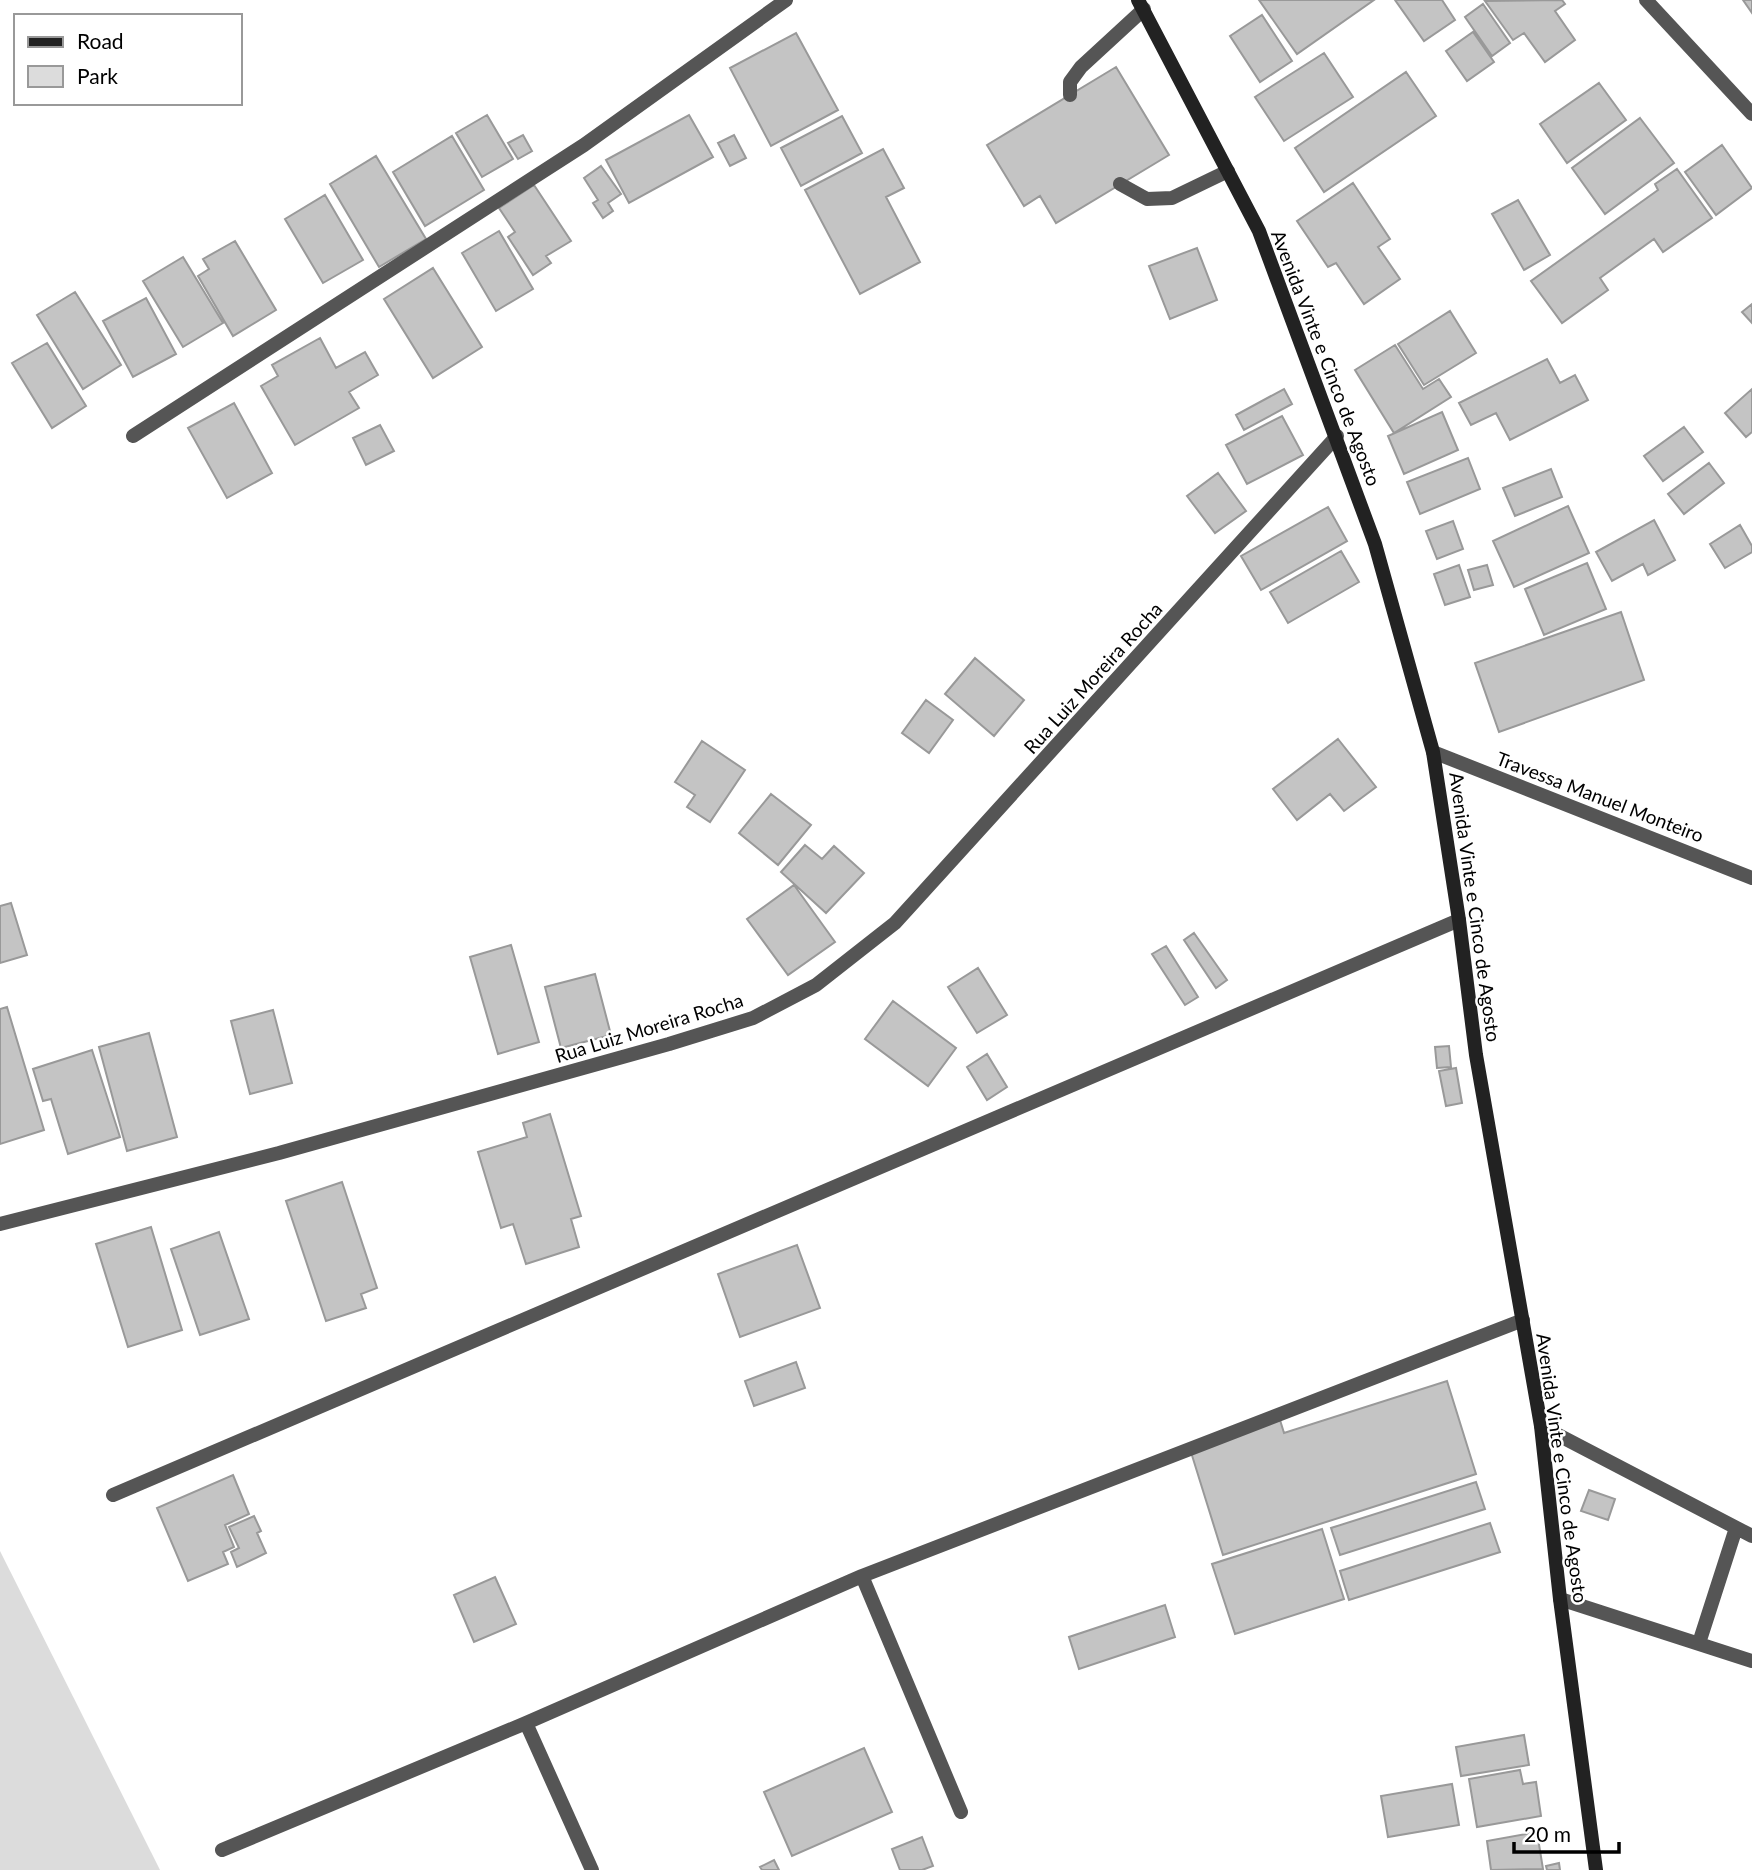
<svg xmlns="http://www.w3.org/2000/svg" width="1752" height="1870" font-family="Lato,sans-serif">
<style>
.green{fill:#dcdcdc}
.building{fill:#c4c4c4;stroke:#999;stroke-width:2}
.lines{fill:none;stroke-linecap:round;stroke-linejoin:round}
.service{stroke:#555;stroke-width:14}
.minor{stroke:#555;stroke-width:14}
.secondary{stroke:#222;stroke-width:14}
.labels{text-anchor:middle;stroke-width:5;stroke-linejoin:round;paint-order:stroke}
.street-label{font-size:19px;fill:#000;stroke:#fff}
</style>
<rect width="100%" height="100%" fill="#fff"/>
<!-- green -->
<path class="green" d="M0 1551 160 1870H0Z"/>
<!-- building -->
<path class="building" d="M1259 0H1374L1297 54Z
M1395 0H1442L1455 20 1424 41Z
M1562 0 1565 4 1555 11 1575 40 1545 62 1524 33 1513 40 1485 1Z
M1743 0H1752V13Z
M1483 4 1510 43 1492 56 1465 17Z
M1262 15 1292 61 1260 82 1230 36Z
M1473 32 1494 62 1467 81 1446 51Z
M796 33 838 110 771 146 730 68Z
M1324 53 1353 97 1284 141 1255 97Z
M1116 67 1169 155 1056 223 1040 196 1024 206 987 145Z
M1406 72 1436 116 1324 192 1295 148Z
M1599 83 1626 120 1567 163 1540 124Z
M487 115 513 159 482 177 456 133Z
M689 115 713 157 629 203 606 160Z
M842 116 862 153 801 186 781 148Z
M1640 118 1674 163 1605 214 1572 168Z
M523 135 532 151 518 159 508 143Z
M734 135 746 158 730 166 718 143Z
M452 136 484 190 425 226 393 172Z
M1722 145 1752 188 1716 215 1685 172Z
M883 149 904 188 886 197 920 262 860 294 805 190Z
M376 156 426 239 379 267 330 184Z
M601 166 621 194 608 203 613 211 603 218 593 203 598 200 584 178Z
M1677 169 1712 218 1663 252 1654 239 1600 278 1608 290 1562 323 1531 281 1658 190 1655 184Z
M1353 183 1390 239 1378 247 1400 279 1364 304 1336 263 1328 267 1297 221Z
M534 185 571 241 546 256 551 263 533 275 508 237 515 232 499 208Z
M325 195 363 260 323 283 285 219Z
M1518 200 1550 255 1524 270 1492 214Z
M499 231 533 289 496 311 462 253Z
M235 241 276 310 233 336 198 276 209 269 203 259Z
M1197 248 1217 300 1170 319 1149 266Z
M183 257 223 323 183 347 143 281Z
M433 268 482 347 433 378 384 299Z
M75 292 121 365 83 389 37 315Z
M146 298 176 354 133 377 103 321Z
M1752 304V323L1742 312Z
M1450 311 1476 353 1424 385 1398 344Z
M320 338 336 368 365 352 378 375 349 392 359 408 295 445 261 386 278 376 272 365Z
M47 343 86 406 52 428 12 363Z
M1395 345 1423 389 1439 379 1451 397 1394 433 1355 370Z
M1547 359 1560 383 1575 375 1588 400 1510 440 1496 413 1471 425 1459 403Z
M1284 389 1292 404 1244 430 1236 415Z
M1752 389V432L1746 437 1725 413Z
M234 403 272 473 227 498 188 428Z
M1442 412 1458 450 1404 474 1388 436Z
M1282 416 1303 455 1247 484 1226 445Z
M380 425 394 451 366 465 353 438Z
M1684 427 1703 452 1663 481 1644 456Z
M1468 458 1480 489 1420 514 1407 482Z
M1709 463 1724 483 1684 514 1668 494Z
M1551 469 1562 497 1515 516 1503 488Z
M1218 473 1246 511 1215 533 1187 496Z
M1568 506 1589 553 1514 587 1493 541Z
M1328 507 1347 541 1261 590 1241 556Z
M1654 520 1675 560 1648 575 1643 564 1612 581 1596 552Z
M1453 521 1463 549 1437 559 1426 531Z
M1740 525 1752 546V552L1725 568 1710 544Z
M1341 551 1359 582 1288 623 1270 592Z
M1587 563 1606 609 1544 635 1525 589Z
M1459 565 1470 597 1445 605 1434 574Z
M1487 565 1493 585 1474 590 1468 570Z
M1621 612 1644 680 1499 732 1475 663Z
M975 658 1024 700 994 736 945 694Z
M926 700 953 720 929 753 902 733Z
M1338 739 1376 787 1344 811 1330 794 1297 820 1273 789Z
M702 741 745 770 710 822 687 807 695 795 675 782Z
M771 794 811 825 778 865 739 833Z
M805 845 822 859 834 846 864 873 826 913 781 872Z
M794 885 835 942 788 975 747 919Z
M11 903 27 955 0 963V906Z
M1194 933 1227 980 1216 988 1184 940Z
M511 945 539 1042 498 1054 470 957Z
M1166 946 1198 997 1185 1005 1152 954Z
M978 968 1007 1015 977 1033 948 987Z
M595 974 611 1035 561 1048 545 987Z
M893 1001 956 1048 928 1086 865 1039Z
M7 1007 44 1130 0 1144V1009Z
M273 1010 292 1083 250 1094 231 1021Z
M149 1033 177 1137 127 1151 99 1047Z
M1449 1046 1451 1067 1437 1068 1435 1047Z
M92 1050 120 1137 68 1154 51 1099 43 1101 33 1069Z
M987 1054 1007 1087 987 1100 967 1067Z
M1456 1068 1462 1103 1446 1106 1439 1071Z
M550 1114 581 1216 571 1219 579 1247 526 1264 513 1224 501 1228 478 1152 527 1137 523 1123Z
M342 1182 377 1288 361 1294 366 1308 326 1321 286 1201Z
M151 1227 182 1330 128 1347 96 1244Z
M219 1232 249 1319 200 1335 171 1249Z
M797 1245 820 1308 740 1337 718 1274Z
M796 1362 805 1388 754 1406 745 1381Z
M1447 1381 1476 1474 1223 1555 1190 1449 1280 1420 1284 1433Z
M233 1475 249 1514 225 1525 234 1547 223 1552 228 1564 188 1581 157 1508Z
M1476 1482 1485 1509 1340 1555 1331 1528Z
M1589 1490 1615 1499 1608 1520 1581 1511Z
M254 1516 261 1531 257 1533 266 1553 237 1567 231 1552 239 1548 229 1527Z
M1490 1523 1500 1552 1349 1600 1340 1571Z
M1322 1529 1344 1599 1235 1634 1212 1564Z
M495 1577 516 1624 474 1642 454 1595Z
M1165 1605 1175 1637 1079 1669 1069 1637Z
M1524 1735 1529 1765 1461 1776 1456 1747Z
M864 1748 892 1812 792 1856 764 1792Z
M1520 1770 1523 1784 1536 1782 1541 1816 1477 1827 1469 1779Z
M1452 1784 1459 1825 1388 1837 1381 1796Z
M1537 1832 1543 1869 1491 1870 1487 1841Z
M922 1837 933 1866 922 1870H900L892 1849Z
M774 1860 779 1870H762L760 1867Z
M1559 1863 1560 1870H1547L1546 1866Z"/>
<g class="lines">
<!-- service -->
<path class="service" d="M1070 95V82L1081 67 1144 9
M1120 184 1147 199 1172 198 1228 171
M1541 1426 1752 1536
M1560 1599 1752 1661
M1699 1643 1736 1528"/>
<!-- minor -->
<path class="minor" d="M1646 0 1752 114
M133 436 584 145 786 0
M1433 752 1752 878
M0 1224 279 1153 669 1044 753 1018 816 985 895 923 1337 436
M113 1495 1459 920
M862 1576 961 1812
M526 1723 592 1870
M222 1850 526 1723 862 1576 1523 1320"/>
<!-- secondary -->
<path class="secondary" d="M1138 0 1259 231 1375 544 1433 752 1459 920 1476 1055 1541 1426 1560 1599 1596 1870"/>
</g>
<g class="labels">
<!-- street labels -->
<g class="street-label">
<text transform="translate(1326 358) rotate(69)" y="7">Avenida Vinte e Cinco de Agosto</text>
<text transform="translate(1093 678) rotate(-48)" y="7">Rua Luiz Moreira Rocha</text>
<text transform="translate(1600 797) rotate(21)" y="7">Travessa Manuel Monteiro</text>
<text transform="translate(1475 907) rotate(82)" y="7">Avenida Vinte e Cinco de Agosto</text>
<text transform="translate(649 1028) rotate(-17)" y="7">Rua Luiz Moreira Rocha</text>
<text transform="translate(1562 1468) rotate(82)" y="7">Avenida Vinte e Cinco de Agosto</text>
</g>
</g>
<!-- legend -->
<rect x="14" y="14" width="228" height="91" fill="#ffffff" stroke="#999999" stroke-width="2"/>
<rect x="28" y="37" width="35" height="10" fill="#222222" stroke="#999999" stroke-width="2"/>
<text x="77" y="49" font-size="21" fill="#000000">Road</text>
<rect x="28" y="66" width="35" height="21" fill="#dcdcdc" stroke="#999999" stroke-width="2"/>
<text x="77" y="84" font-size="21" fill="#000000">Park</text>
<!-- scale -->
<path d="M1514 1842v10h105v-10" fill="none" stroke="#000000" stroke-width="3.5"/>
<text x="1524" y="1842" font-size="21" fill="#000000" stroke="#ffffff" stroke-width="5" paint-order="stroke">20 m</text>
</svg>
